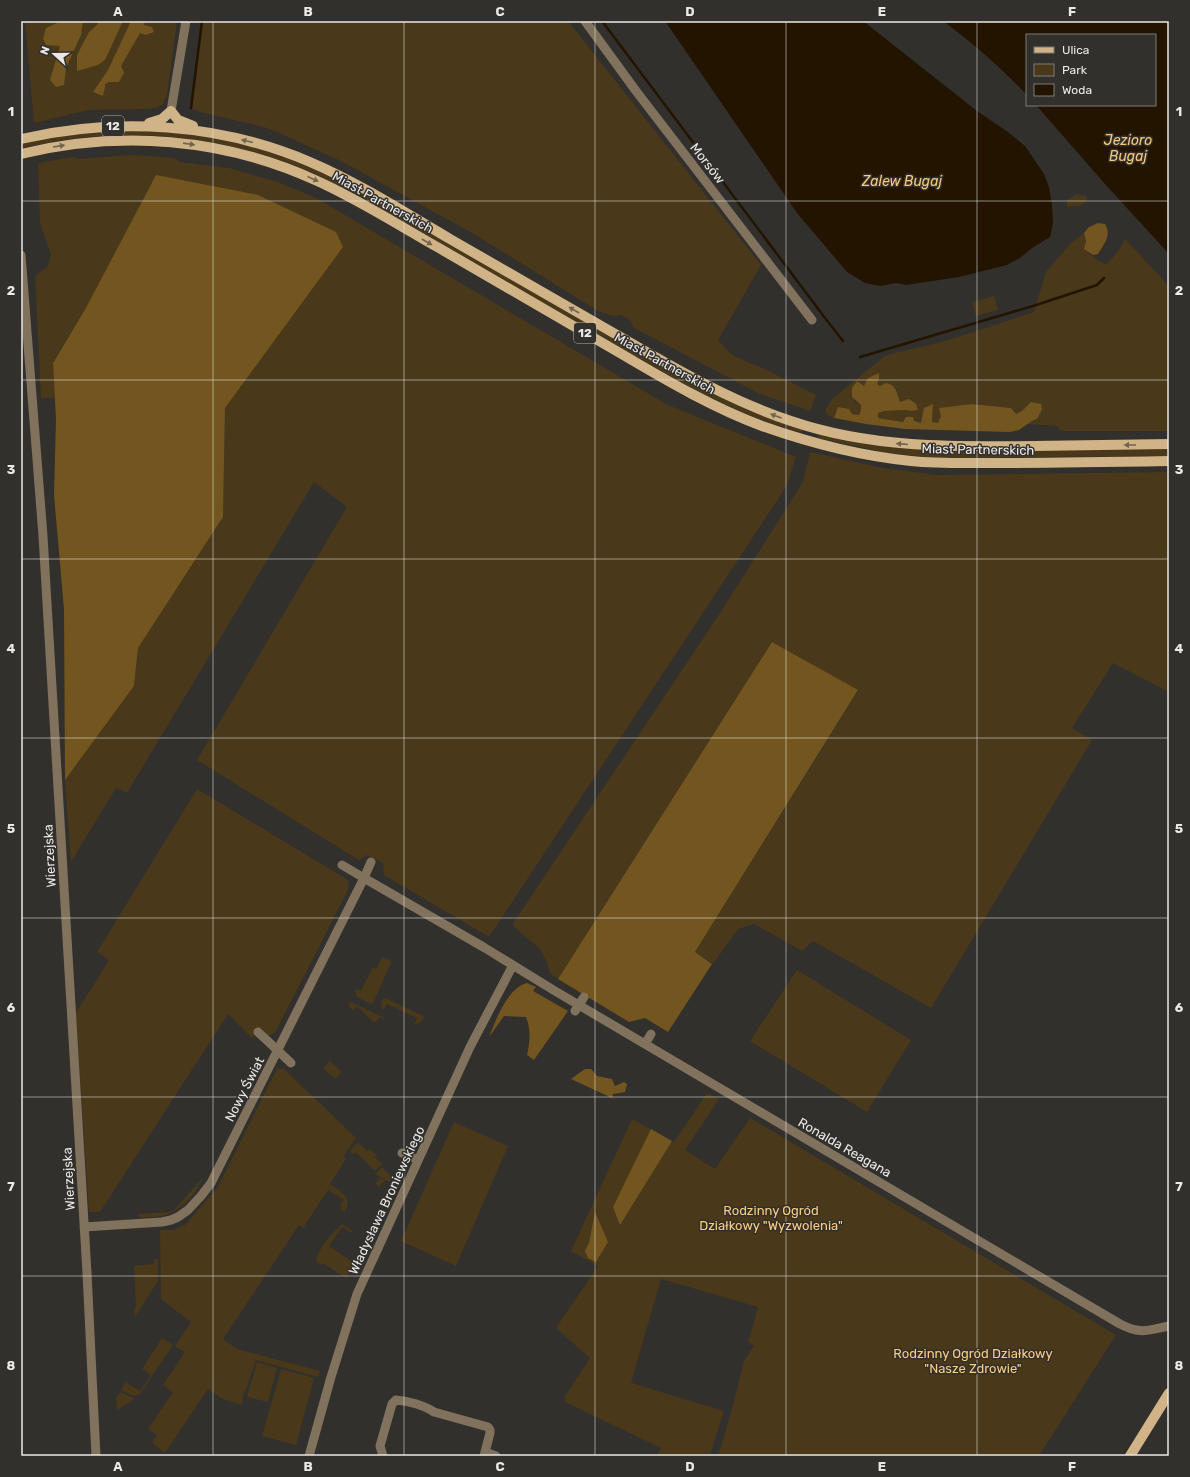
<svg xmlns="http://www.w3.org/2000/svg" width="1190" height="1477" font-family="Rubik,sans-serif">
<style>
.green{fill:#49381a}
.forest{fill:#73551f}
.water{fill:#231400}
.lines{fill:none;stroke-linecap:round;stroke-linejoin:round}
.stream{stroke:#231400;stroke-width:2.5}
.minor{stroke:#80725c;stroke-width:9}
.major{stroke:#d0b386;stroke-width:10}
.oneway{fill:#716451}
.grid{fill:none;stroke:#eae9e7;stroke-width:1;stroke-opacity:0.55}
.labels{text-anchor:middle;stroke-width:3;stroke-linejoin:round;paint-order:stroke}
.shield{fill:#32302d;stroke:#b3b2af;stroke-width:1}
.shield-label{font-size:12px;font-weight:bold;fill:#eae9e7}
.street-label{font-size:13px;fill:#eae9e7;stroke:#32302d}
.park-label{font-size:13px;fill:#fccc7e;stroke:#32302d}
.water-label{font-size:14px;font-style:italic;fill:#f7c87a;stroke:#32302d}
.neatline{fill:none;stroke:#eae9e7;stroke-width:1.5}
.grid-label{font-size:13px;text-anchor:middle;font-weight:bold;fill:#eae9e7}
</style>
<rect width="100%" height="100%" fill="#32302d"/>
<!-- green -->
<path class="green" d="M25 21H177L167 95 163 104 156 108 145 109 88 110 34 123Z
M202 21H568L761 265 718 340 730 353 736 357 767 370 816 395 810 411 760 394 634 328 630 320 621 315 613 316 598 311 474 234 343 162 277 132 264 127 200 112 191 108Z
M165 131C197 136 230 140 261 149 297 159 331 177 364 194L685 379 742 408 802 430 801 433 748 415 689 387 362 198C333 182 304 168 273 158 193 132 103 127 21 149V144C69 132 116 131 165 131Z
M132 155 174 158 180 162 229 168 278 182 316 198 668 405 796 457 786 487 489 937 384 875 383 863 367 855 359 860 197 760 347 507 314 482 127 793 116 788 71 862 65 780 134 686 138 648 223 517 225 408 343 247 87 306 53 362 55 398H41L35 276 47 267 51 255 40 223 38 163 73 157 77 159Z
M1077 194 1086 196 1087 198C1081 209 1079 205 1068 207L1067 206V200Z
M1084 233C1085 238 1085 248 1089 253 1091 256 1102 262 1106 265L1119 250 1125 239 1169 286V431H1061L1057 426 1027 424 1037 419 1022 411 1016 414 1011 408 972 404 940 408 941 416 939 423H932L933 405 921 423 914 421 903 422 878 418V413L884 411 907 410 900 403 897 389 880 386 877 384 879 379 863 386 860 384 854 401 861 405V410L859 415H856C844 409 851 407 835 412L834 418 827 415 825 410 832 399 886 355 942 342 1034 312 1046 272 1071 243Z
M994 296 998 310 976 316 972 302Z
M819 434C890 451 954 451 1027 450 1074 450 1122 449 1169 449V456L936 458 887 453 818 438Z
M810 452 878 467 936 475 1169 472V692L1113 663 1072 728 1092 740 931 1008 813 941 802 951 754 924 738 929 713 964 695 952 858 691 772 642 558 979 550 973 546 960 540 949 512 925 720 613 803 482Z
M197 789 348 880 349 888 276 1031 269 1036 261 1028 252 1038 228 1014 100 1212H89L76 1013 109 960 97 952Z
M382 957 390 960 391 963 374 1001 371 1004 357 997 355 991 356 989 361 991 373 967 376 969Z
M797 970 911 1040 867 1112 750 1041Z
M385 998 423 1016 424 1018 420 1023 415 1024 417 1018 387 1004 384 1010C379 1007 381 1003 383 999Z
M350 1002 353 1003 385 1018 384 1020 380 1017 374 1023 357 1006 353 1010 348 1005Z
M330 1061 342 1072 335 1079 323 1068Z
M277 1069H284L356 1138 344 1156 346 1159 330 1184C341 1192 354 1197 344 1212L340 1209 342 1206 340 1205 344 1200 328 1190 303 1228 299 1225 223 1339 237 1349 320 1371 318 1377 256 1360 246 1391H244L242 1405 223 1399 208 1389 165 1453 152 1443 157 1435 148 1429 173 1392 163 1385 185 1352 175 1346 191 1322 161 1299 160 1230H173L185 1225 218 1187Z
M707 1093 719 1099 685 1150 715 1169 750 1118 1116 1335 1039 1456H718L729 1420 744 1361 754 1346 748 1342 758 1307 661 1279 631 1383 724 1411 710 1456H656L661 1448 565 1402 566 1399 564 1398 590 1358 556 1328 598 1266 571 1251 632 1119 674 1142Z
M454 1122 508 1146 456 1266 401 1241Z
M358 1142 367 1151 370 1149 377 1155 375 1157 382 1164 375 1171 356 1152 353 1154 350 1151Z
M382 1167 392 1177 390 1181H387L397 1185 385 1180 379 1187 375 1184 380 1178 385 1180 375 1174Z
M203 1178C196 1194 182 1210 165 1215 157 1218 148 1217 140 1218L138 1214 172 1212Z
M342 1224 353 1231 351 1233 342 1227 329 1246 352 1262 368 1239 363 1251 346 1278 323 1263 321 1265 316 1261C317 1250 334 1231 342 1224Z
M154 1259H158V1281L135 1317 134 1309 136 1307 134 1266 152 1264 154 1263Z
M162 1338 173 1345 140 1394 134 1396 121 1390 126 1382 140 1391 151 1375 142 1369Z
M257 1362 277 1368 268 1402 247 1397Z
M281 1369 314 1378 296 1445 262 1436Z
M121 1392 135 1399 117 1410 116 1398Z"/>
<!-- forest -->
<path class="forest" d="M61 21H83L81 35 66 68 64 85 56 87 50 80 60 46 46 45 43 39 46 28Z
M99 21H123L105 60 98 65 77 71V55L89 32 97 25Z
M131 21H145L144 25 152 27 154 32 146 35 140 33 121 66 124 73 119 82H109L105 84V87L103 96 93 92 108 70Z
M156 175 258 195 336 232 343 247 225 408 223 517 138 648 134 686 65 780 64 609 54 495 56 419 53 363 87 306Z
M1098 223 1105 224C1112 235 1104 244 1098 254L1093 255 1084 249 1086 241 1084 233 1089 227Z
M879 373V379L877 384 880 386 886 383C897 385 897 393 900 402L909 399 916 404 918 410 910 411 907 410 884 411 878 413V418L903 422 906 417H913L914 421 921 423 924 408 933 404 932 422 938 423 941 416 939 408 972 404 1011 408 1016 414 1022 411 1031 402 1041 404 1042 409 1037 419 1032 421 1019 430 1010 432 905 429 866 424 834 418 838 407 849 409 852 414 859 415 861 410V405L852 397V388L857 381 864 386 868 378Z
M772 642 858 690 695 952 712 964 668 1032 645 1018 629 1022 558 979Z
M527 983 536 987 533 991 568 1011 534 1060 527 1055C530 1042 531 1029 526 1017L504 1016 489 1037C496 1020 507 988 527 983Z
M585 1069H591L597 1076 612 1079 615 1086 624 1082 627 1084 625 1092 613 1094 612 1098 571 1079 582 1071Z
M651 1129 672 1141 620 1225 613 1207Z
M595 1212 608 1242 596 1262 588 1258 585 1251 589 1243Z"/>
<!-- water -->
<path class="water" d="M665 21H863L977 111 1008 132 1025 146 1044 174 1049 187 1052 205 1053 223 1050 237 1032 248 1020 258 1007 265 959 277 906 285 896 283 880 286 865 283 847 272 797 213Z
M943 21H1169V254L1105 184 1036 105H1155V35H1027V95C1001 68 973 43 943 21Z"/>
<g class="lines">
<!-- stream -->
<path class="stream" d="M602 21 825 318 843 341
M191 108 202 21
M860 357 1033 306 1097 285 1104 278"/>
<!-- minor -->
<path class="minor" d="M585 21 636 91 812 320
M171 111 186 21
M21 255 43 536 87 1273 96 1456
M342 865 364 878 371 862
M575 1011 584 997
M258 1032 291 1063
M645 1044 651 1034
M402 1153 418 1160
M84 1227 162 1222 171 1220 178 1217 188 1210 201 1196 211 1183 224 1157 364 878 485 948 555 991 1120 1324C1142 1335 1147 1330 1169 1326
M485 1452 496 1456
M309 1456 331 1377 357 1294 470 1047 513 965
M383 1456 380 1446 392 1404 396 1400C408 1401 424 1405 434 1412L488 1427 490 1430V1433L484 1456"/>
<!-- major -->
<path class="major" d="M149 123 162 119 171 111 178 120 193 126
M21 139C117 117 219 123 310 162 359 183 404 212 450 239 510 274 571 308 631 343 683 373 734 402 791 421 870 448 952 447 1034 446 1079 445 1124 445 1169 444
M21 154C120 130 223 138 315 180 358 199 398 225 439 248 501 284 563 320 625 356 669 382 714 408 762 426 810 443 860 456 911 461 940 464 968 463 997 463 1054 463 1112 462 1169 461
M1130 1456 1169 1393"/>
</g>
<!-- one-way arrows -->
<defs><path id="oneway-solid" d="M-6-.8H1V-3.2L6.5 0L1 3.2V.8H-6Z"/></defs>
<g class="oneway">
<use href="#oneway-solid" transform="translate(247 141) rotate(-166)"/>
<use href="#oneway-solid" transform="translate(189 144) rotate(8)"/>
<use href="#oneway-solid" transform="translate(59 146) rotate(-9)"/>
<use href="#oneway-solid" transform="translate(313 179) rotate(24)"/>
<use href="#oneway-solid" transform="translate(427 242) rotate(30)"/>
<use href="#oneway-solid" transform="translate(574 310) rotate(-150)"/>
<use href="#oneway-solid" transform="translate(776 416) rotate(-160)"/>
<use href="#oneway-solid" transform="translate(902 444) rotate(-175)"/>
<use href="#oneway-solid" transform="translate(1130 445) rotate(180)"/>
</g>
<!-- grid -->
<path class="grid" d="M213 21V1456M404 21V1456M595 21V1456M786 21V1456M977 21V1456M21 201H1169M21 380H1169M21 559H1169M21 738H1169M21 918H1169M21 1097H1169M21 1276H1169"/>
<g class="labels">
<!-- shield labels -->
<g class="shield">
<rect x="102" y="116" width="22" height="20" rx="3"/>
<rect x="574" y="323" width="22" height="20" rx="3"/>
</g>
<g class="shield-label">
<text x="113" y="130">12</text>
<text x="585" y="337">12</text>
</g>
<!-- street labels -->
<g class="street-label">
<text transform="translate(708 163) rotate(52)" y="5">Morsów</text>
<text transform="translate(383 202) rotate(29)" y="5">Miast Partnerskich</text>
<text transform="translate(665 363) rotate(29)" y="5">Miast Partnerskich</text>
<text transform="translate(978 449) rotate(1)" y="5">Miast Partnerskich</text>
<text transform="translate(49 856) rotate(-93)" y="5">Wierzejska</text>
<text transform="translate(244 1089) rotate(-63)" y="5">Nowy Świat</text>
<text transform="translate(845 1147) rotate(30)" y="5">Ronalda Reagana</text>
<text transform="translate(68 1179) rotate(-93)" y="5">Wierzejska</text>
<text transform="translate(386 1200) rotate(-65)" y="5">Władysława Broniewskiego</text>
</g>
<!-- park labels -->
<g class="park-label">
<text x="771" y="1215">Rodzinny Ogród<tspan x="771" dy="15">Działkowy "Wyzwolenia"</tspan></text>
<text x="973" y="1358">Rodzinny Ogród Działkowy<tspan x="973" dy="15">"Nasze Zdrowie"</tspan></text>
</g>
<!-- water labels -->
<g class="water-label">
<text x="1128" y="145">Jezioro<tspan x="1128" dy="16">Bugaj</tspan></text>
<text x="902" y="186">Zalew Bugaj</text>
</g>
</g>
<!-- border -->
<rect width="1190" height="1477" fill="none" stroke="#32302d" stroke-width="44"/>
<!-- legend -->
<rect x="1026" y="34" width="130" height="72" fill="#32302d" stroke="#7c7a77"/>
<rect x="1034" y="47" width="20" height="6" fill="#d0b386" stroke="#7c7a77"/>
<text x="1062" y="54" font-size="12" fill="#eae9e7">Ulica</text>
<rect x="1034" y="64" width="20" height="12" fill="#49381a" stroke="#7c7a77"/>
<text x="1062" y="74" font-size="12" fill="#eae9e7">Park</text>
<rect x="1034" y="84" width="20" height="12" fill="#231400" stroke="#7c7a77"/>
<text x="1062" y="94" font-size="12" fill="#eae9e7">Woda</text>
<!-- north arrow -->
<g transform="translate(54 54) rotate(291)" stroke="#32302d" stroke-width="3" paint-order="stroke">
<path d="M0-3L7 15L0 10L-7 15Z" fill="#eae9e7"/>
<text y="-6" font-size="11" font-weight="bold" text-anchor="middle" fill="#eae9e7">N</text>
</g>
<rect x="22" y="22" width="1146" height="1433" class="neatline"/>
<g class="grid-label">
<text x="118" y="16">A</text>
<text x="308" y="16">B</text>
<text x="500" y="16">C</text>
<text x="690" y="16">D</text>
<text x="882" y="16">E</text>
<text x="1072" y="16">F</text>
<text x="11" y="116">1</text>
<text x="1179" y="116">1</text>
<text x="11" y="295">2</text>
<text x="1179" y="295">2</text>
<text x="11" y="474">3</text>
<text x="1179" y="474">3</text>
<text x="11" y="653">4</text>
<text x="1179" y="653">4</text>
<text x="11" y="833">5</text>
<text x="1179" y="833">5</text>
<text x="11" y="1012">6</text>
<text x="1179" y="1012">6</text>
<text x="11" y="1191">7</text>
<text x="1179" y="1191">7</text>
<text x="11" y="1370">8</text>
<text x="1179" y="1370">8</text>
<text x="118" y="1471">A</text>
<text x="308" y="1471">B</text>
<text x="500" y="1471">C</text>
<text x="690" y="1471">D</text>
<text x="882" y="1471">E</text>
<text x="1072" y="1471">F</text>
</g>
</svg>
